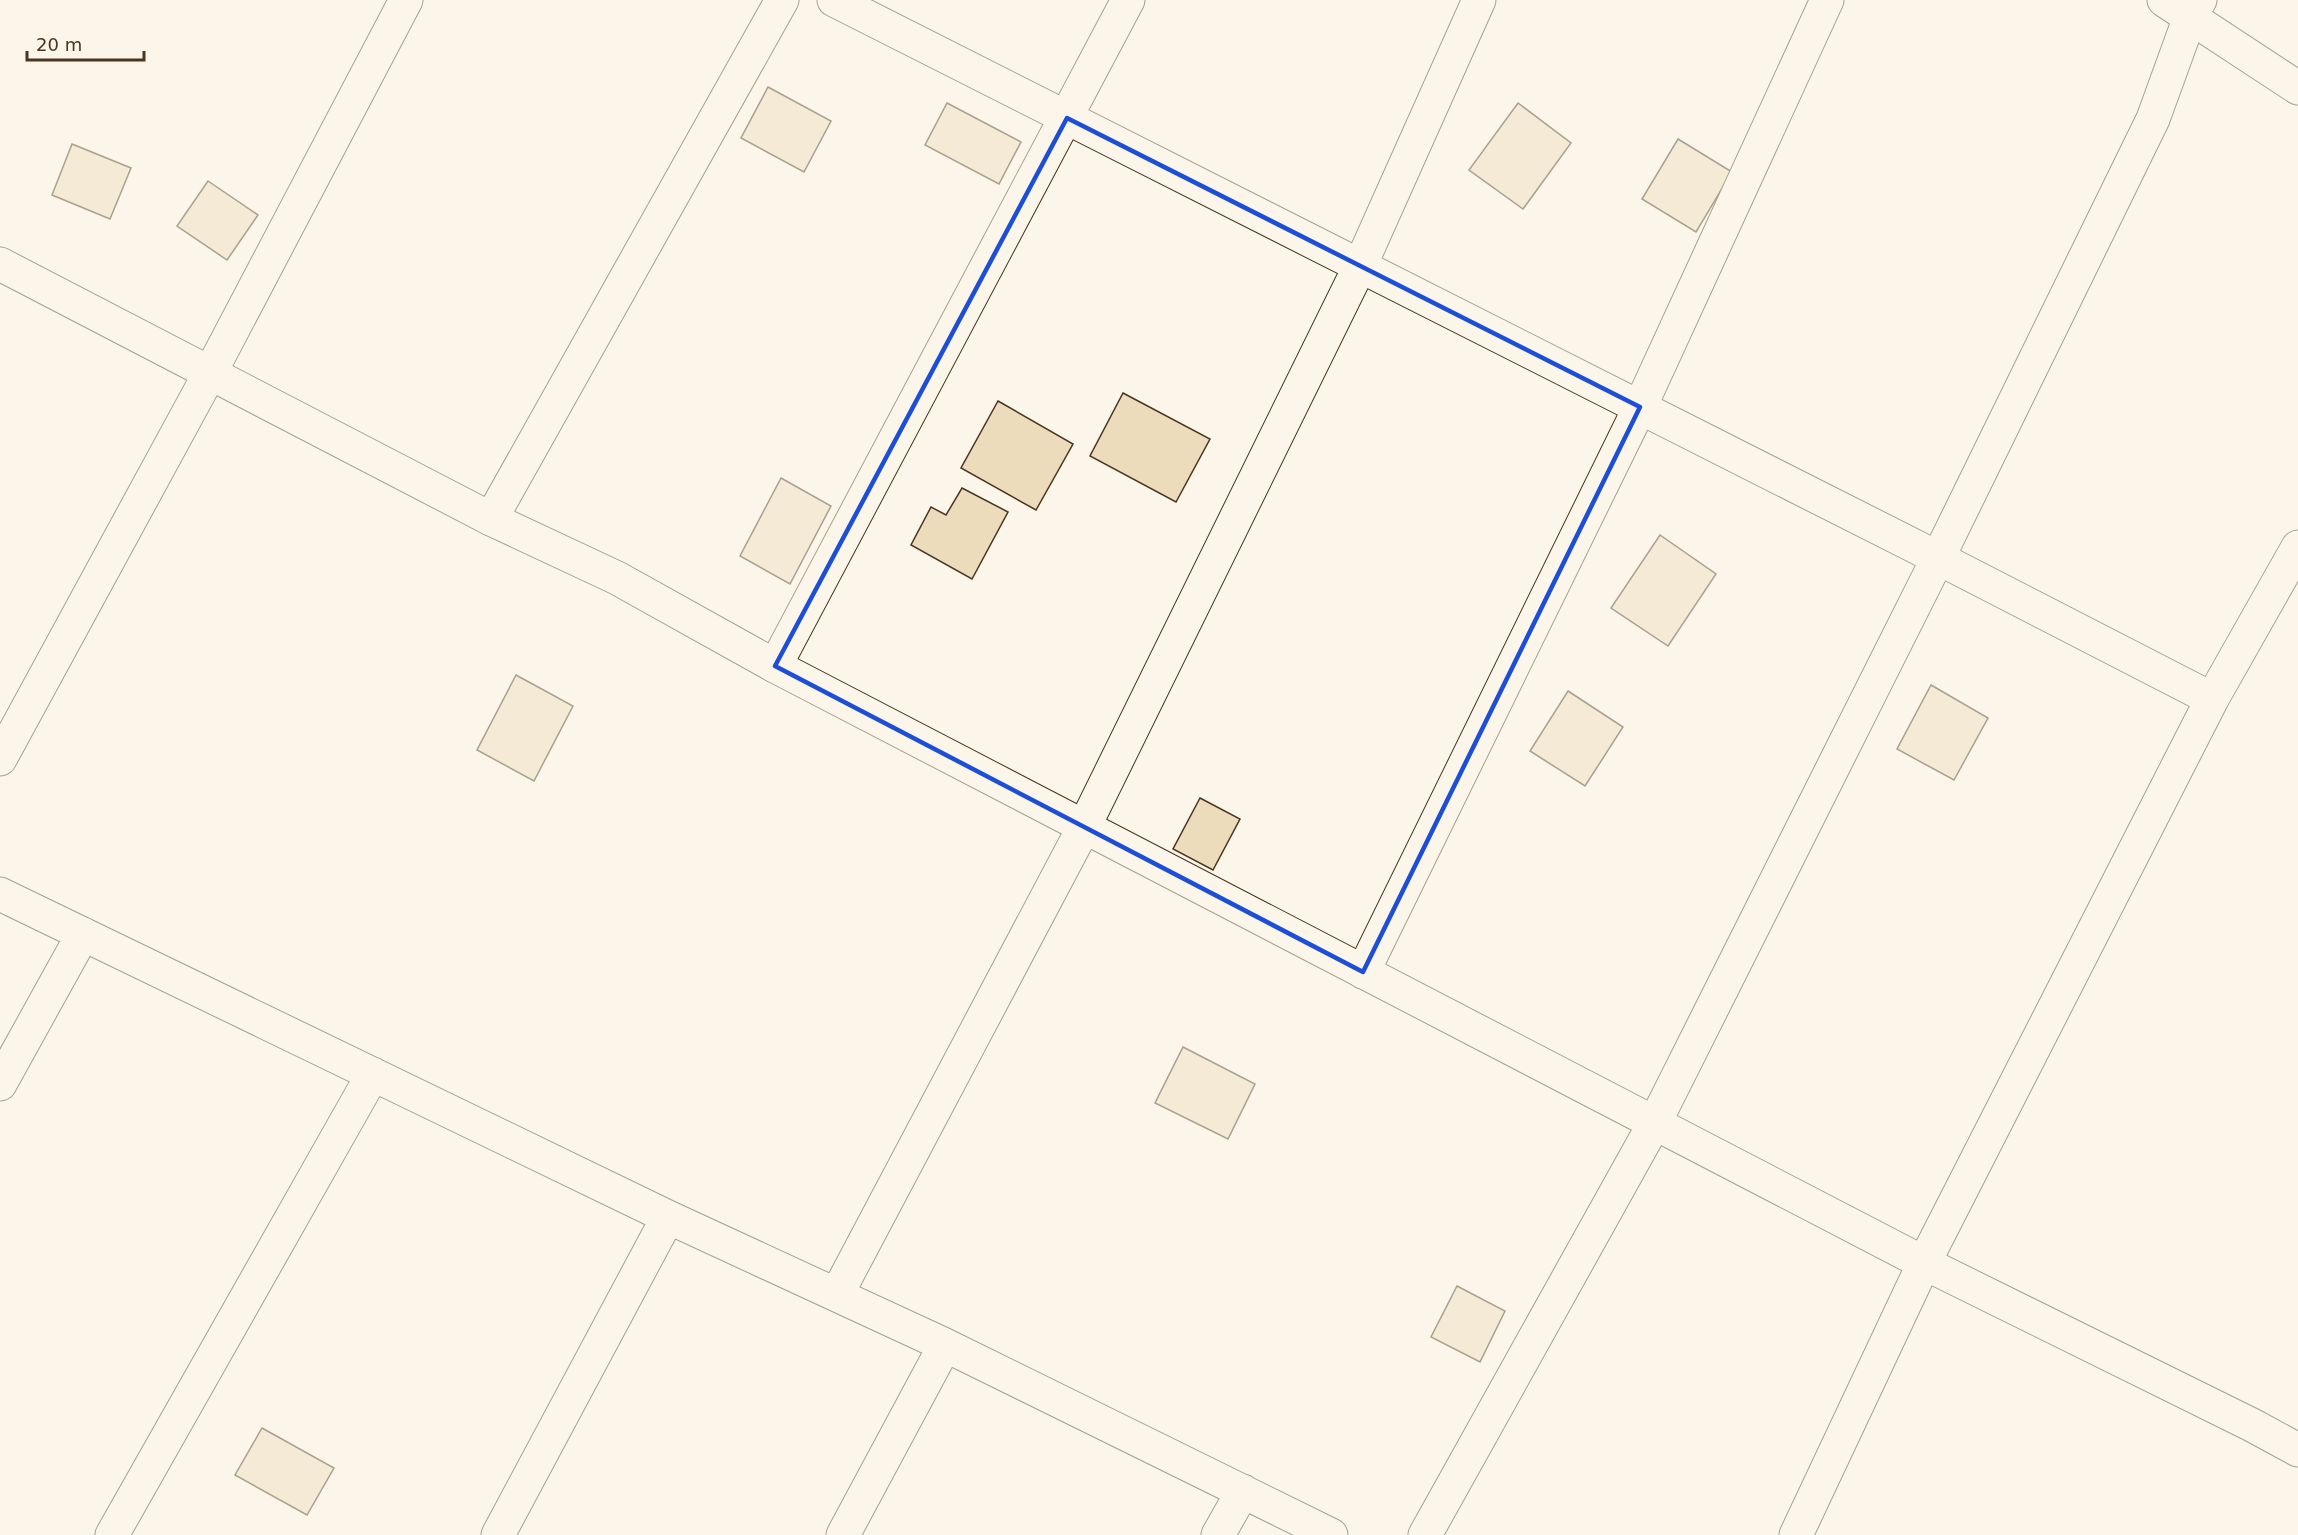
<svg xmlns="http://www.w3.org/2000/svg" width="2298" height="1535" font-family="'DejaVu Sans',sans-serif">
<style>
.building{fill:#ecdcbc;stroke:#4a3520;stroke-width:1.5}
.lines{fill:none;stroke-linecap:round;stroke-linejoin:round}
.minor-casing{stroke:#4a3520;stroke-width:35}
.tertiary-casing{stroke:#4a3520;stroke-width:35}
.minor{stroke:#fbf6e9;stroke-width:33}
.tertiary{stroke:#fbf6e9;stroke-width:33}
.marked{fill:none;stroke:#1d4ed8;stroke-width:4.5;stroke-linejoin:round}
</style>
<rect width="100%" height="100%" fill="#fbf6e9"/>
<!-- building -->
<path class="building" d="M768 87 831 121 804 172 741 138Z
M947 103 1021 142 999 184 925 145Z
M1518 103 1571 143 1523 209 1469 170Z
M1678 139 1732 172 1696 232 1642 199Z
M72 144 131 168 110 219 52 195Z
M208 181 258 215 227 260 177 226Z
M1123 393 1210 439 1176 502 1090 456Z
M998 401 1073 444 1036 510 961 468Z
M781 478 831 506 790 584 740 556Z
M962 488 1008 512 972 579 911 545 931 507 946 515Z
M1660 535 1716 574 1668 646 1611 608Z
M516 675 573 706 534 781 477 750Z
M1931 685 1988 718 1954 780 1897 749Z
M1568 691 1623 727 1585 786 1530 751Z
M1200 798 1240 819 1213 870 1173 849Z
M1183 1047 1255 1084 1228 1139 1155 1103Z
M1457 1286 1505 1311 1480 1362 1431 1337Z
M262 1428 334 1468 307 1515 235 1475Z"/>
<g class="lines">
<!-- minor casing -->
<g class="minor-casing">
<path id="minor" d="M834 0 1938 558 2212 699
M2164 0 2298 88
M491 519 782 0
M775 666 1128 0
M0 759 210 373 406 0
M0 894 668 1217 945 1345 1331 1535
M1363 972 1640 407 1827 0
M0 1084 83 934
M837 1294 1084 827 1360 266 1479 0
M112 1535 373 1074
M498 1535 668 1217
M843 1535 945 1345
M1218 1535 1243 1491
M1425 1535 1654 1124 1938 558 2153 119 2190 17 2200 0
M1796 1535 1924 1263 2212 699 2298 547"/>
</g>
<!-- tertiary casing -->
<g class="tertiary-casing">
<path id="tertiary" d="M0 264 491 519 617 578 775 666 1924 1263 2252 1425 2298 1450"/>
</g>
<!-- minor -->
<use href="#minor" class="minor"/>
<!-- tertiary -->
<use href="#tertiary" class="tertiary"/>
</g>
<!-- marked area -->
<path d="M0 0H2298V1535H0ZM1067 118 1640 407 1363 972 775 666Z" fill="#fbf6e9" fill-opacity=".55" fill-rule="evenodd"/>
<path class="marked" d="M1067 118 1640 407 1363 972 775 666Z"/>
<!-- scale -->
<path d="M27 51v9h117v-9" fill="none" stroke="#4a3520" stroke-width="3"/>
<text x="36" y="51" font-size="18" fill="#4a3520" stroke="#fbf6e9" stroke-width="4.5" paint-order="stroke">20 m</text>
</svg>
